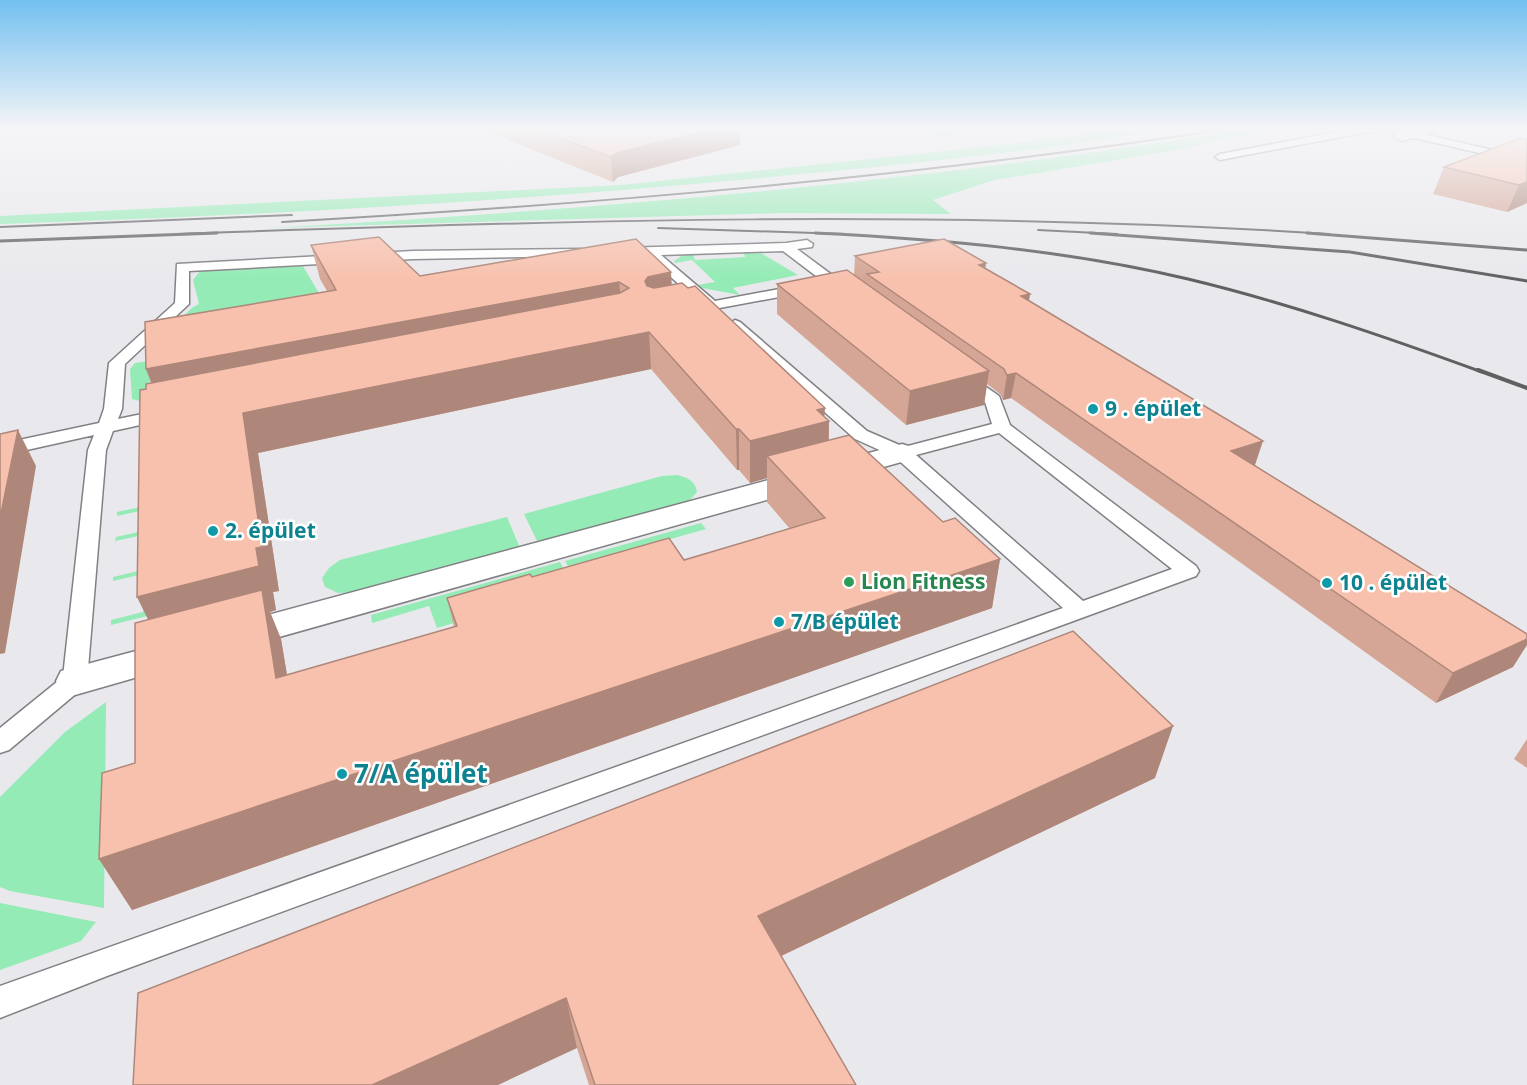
<svg xmlns="http://www.w3.org/2000/svg" width="1527" height="1085" font-family="'Noto Sans',sans-serif">
<style>
.green{fill:#94ebb5}
.lines{fill:none;stroke-linecap:round;stroke-linejoin:round}
.lane-casing{stroke:#818084;stroke-width:3}
.street-casing{stroke:#818084;stroke-width:3}
.lane{fill:#fff;fill-rule:evenodd}
.street{fill:#fff;fill-rule:evenodd}
.rail-far2{stroke:#606062;stroke-width:2}
.rail-far1{stroke:#606062;stroke-width:3}
.rail{stroke:#606062;stroke-width:4}
.wall{fill:#d5a696;fill-rule:evenodd}
.shaded-wall{fill:#ae877a}
.building{fill:#f8c1ae;stroke:#ae877a;stroke-width:1.5}
.culture-dot{fill:#0f9aa8;stroke:#fff;stroke-width:2}
.leisure-dot{fill:#2e9e5b;stroke:#fff;stroke-width:2}
.labels{text-anchor:middle;stroke-width:5;stroke-linejoin:round;paint-order:stroke}
.culture-label{font-size:21px;font-weight:bold;fill:#0d838f;stroke:#fff;text-anchor:start}
.leisure-label{font-size:21px;font-weight:bold;fill:#27864d;stroke:#fff;text-anchor:start}
.near-culture-label{font-size:26px;font-weight:bold;fill:#0d838f;stroke:#fff;text-anchor:start}
</style>
<rect width="100%" height="100%" fill="#e9e9ed"/>
<!-- green -->
<path class="green" d="M910 128H981L948 138Z
M1120 128H1181C1038 151 893 166 749 179 500 202 250 216 0 224V216L621 185 1010 144Z
M1254 128H1303L1221 139 1178 150 994 180 933 200 951 214 784 213 270 228C599 209 928 182 1254 128Z
M743 251 761 253 798 275 733 288 740 295 702 288 698 285 715 282 692 260 675 263 674 261 684 254H693L695 260 745 257Z
M303 266 320 295 168 330 193 307 199 304 193 280 200 271Z
M149 361 152 404 132 399 130 369 135 363Z
M677 475C688 478 695 480 697 492L689 501 538 543 524 514 662 476Z
M150 505 151 615 111 625V620L143 612V574L113 581V577L143 570V535L115 541 116 537 143 531 144 510 117 516V512Z
M507 517 520 548 359 592 338 593 325 587 322 578 329 568 340 560Z
M701 523 706 529 653 544 579 586 565 561Z
M560 562 574 588 437 628 429 606 372 623 371 615Z
M106 702 104 908 10 891 0 887V797L65 732Z
M0 903 96 922 81 941 0 970Z"/>
<g class="lines">
<!-- lane casing -->
<g class="lane-casing">
<path id="lane" d="M1357 128H1433L1428 131H1410L1527 158V164L1406 136 1404 134 1408 131 1367 132 1220 160 1215 157 1220 154Z
M807 240 813 244 812 247 797 249 851 289 853 292 851 295H841L783 251 661 255 715 301 806 284 813 288 806 292 698 312 691 308 693 305 700 303 646 255 622 256 615 252 622 248 786 243Z
M581 249 586 250 588 253 586 256 413 259 189 271V304L125 364 122 409 118 419 166 409 172 410 175 414 172 418 113 431 106 450 87 681 84 687 9 750 0 753V728L63 677 88 450 94 435 0 456V444L99 423 104 409 109 363 175 303 177 264 413 251Z
M735 320 740 322 867 431 904 447 992 424 985 402 955 378 957 375H969L999 396 1010 425 1196 566 1199 571 1196 576 107 976 0 1018V986L1063 608 895 457 855 439 730 328 727 325ZM999 433 1172 569 1083 601 916 455Z"/>
</g>
<!-- street casing -->
<g class="street-casing">
<path id="street" d="M1413 128H1437L1434 131 1402 141 1394 136 1397 133Z
M902 444 912 447 917 453 912 459 233 650 220 646 214 637 220 628Z
M177 640 190 644 196 653 190 662 75 695 61 691 56 681 61 671Z"/>
</g>
<!-- lane -->
<use href="#lane" class="lane"/>
<!-- street -->
<use href="#street" class="street"/>
<!-- rail-far2 -->
<path class="rail-far2" d="M282 222C601 204 917 177 1233 128
M0 227 292 215
M658 228 845 234
M1038 230 1117 234
M178 234C562 220 945 209 1329 234"/>
<!-- rail-far1 -->
<path class="rail-far1" d="M815 233C940 239 1066 250 1188 279 1288 303 1386 337 1482 372
M1090 233 1350 252 1527 281
M1307 233 1527 250
M0 241 217 233"/>
<!-- rail -->
<path class="rail" d="M1478 370 1527 388"/>
</g>
<!-- wall -->
<path class="wall" d="M478 128H740V145L618 177 613 182Z
M1527 139V203L1507 212 1433 194 1444 167Z
M636 239 672 285 829 421V440L943 522 1000 559 992 608 132 910 99 859 135 763 148 620 146 389 151 383 146 369 327 291 320 279 311 245 420 276ZM651 369 737 470H739L750 483 767 478V502L790 529 684 560 532 577 447 598 454 627 287 675 281 639 270 612 276 610 273 592 279 591 258 453Z
M855 256 986 268 1030 294 1029 301 1254 465 1513 667 1436 703 1011 398 1003 400 1000 394 987 384 984 405 906 425 777 314V284L854 275Z
M1527 739V768L1514 759Z
M1155 778 781 956 856 1085H589L577 1048 133 1085Z"/>
<!-- shaded-wall -->
<path class="shaded-wall" d="M718 128H740V145L618 177 613 182 611 157 616 153Z
M1527 182V203L1507 212 1519 185Z
M986 263 983 285 979 265Z
M671 272 673 307 651 312 645 281 648 277Z
M619 282 623 317 162 408 146 369Z
M1030 294 1026 317 1021 296Z
M649 332 651 369 258 453 279 591 273 592 276 610 270 612 281 639 296 729 159 642 137 597 256 548 243 413Z
M989 371 984 405 906 425 910 391Z
M1016 373 1011 398 1003 400 1007 375Z
M825 408 824 422 829 421 828 462 767 456V478L750 483V441L817 410Z
M736 429H739V470H737Z
M18 430 36 466 5 653 0 654V518Z
M1263 441 1254 468 1231 451Z
M1000 559 992 608 132 910 99 859Z
M1527 639V645L1513 667 1436 703 1453 673Z
M1173 726 1155 778 758 967V916Z
M566 998 577 1048 498 1085H372Z"/>
<!-- building -->
<path class="building" d="M533 128H718L616 153 611 157Z
M1521 138 1527 139V182L1519 185 1444 167Z
M379 237 420 276 636 239 671 272 648 277 645 281 647 286 654 288 682 283 688 288 695 286 825 408 817 410 829 421 750 441 739 429H736L649 332 243 413 262 547 256 548 259 566 137 597 140 390 146 389V384L620 293 629 288 619 282 146 369 145 322 336 290 311 245Z
M944 239 986 263 979 265 1030 294 1021 296 1263 441 1231 451 1527 634V639L1453 673 1016 373 1007 375 1004 369 867 274 879 272 855 256Z
M847 270 989 371 910 391 777 284Z
M18 430 0 518V434Z
M849 435 943 522 955 518 1000 559 99 859 102 773 135 763V623L262 590 276 678 457 626 447 598 530 574 532 577 669 538 684 560 825 518 767 456Z
M1073 631 1173 726 758 916 856 1085H595L566 998 372 1085H133L138 993Z"/>
<!-- sky -->
<linearGradient id="sky" x2="0" y2="1"><stop stop-color="#73c0f0"/><stop offset="0.46" stop-color="#f5f5f7"/><stop offset="1" stop-color="#f5f5f7" stop-opacity="0"/></linearGradient>
<rect width="1527" height="280" fill="url(#sky)"/>
<!-- markers -->
<g class="culture-dot">
<circle cx="1093" cy="409" r="6"/>
<circle cx="213" cy="531" r="6"/>
<circle cx="1327" cy="583" r="6"/>
<circle cx="779" cy="622" r="6"/>
<circle cx="342" cy="774" r="6"/>
</g>
<circle class="leisure-dot" cx="849" cy="582" r="6"/>
<g class="labels">
<!-- culture labels -->
<g class="culture-label">
<text x="1105" y="416">9 . épület</text>
<text x="225" y="538">2. épület</text>
<text x="1339" y="590">10 . épület</text>
<text x="791" y="629">7/B épület</text>
</g>
<!-- leisure labels -->
<g class="leisure-label">
<text x="861" y="589">Lion Fitness</text>
</g>
<!-- near-culture labels -->
<g class="near-culture-label">
<text x="354" y="783">7/A épület</text>
</g>
</g>
</svg>
